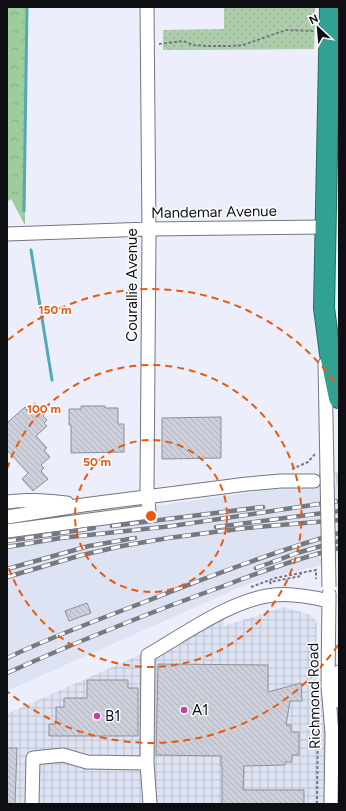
<svg xmlns="http://www.w3.org/2000/svg" width="346" height="811" font-family="Figtree,sans-serif">
<style>
.built{fill:#dee3f4}
.industrial{fill:url(#industrial-grid)}
.grass{fill:url(#grass-dots)}
.forest{fill:url(#forest-crowns)}
.lines{fill:none;stroke-linecap:round;stroke-linejoin:round}
.stream{stroke:#53a8ba;stroke-width:3}
.building{fill:url(#building-back-hatch);stroke:#8d8f9a}
.minor-tunnel{stroke:#cbcdd8;stroke-width:13;stroke-dasharray:13 6;stroke-linecap:butt}
.minor-casing{stroke:#757781;stroke-width:15}
.highway-casing{stroke:#256e66;stroke-width:22}
.path{stroke:#767880;stroke-width:2;stroke-dasharray:3 2;stroke-linecap:butt}
.minor{stroke:#fff;stroke-width:13}
.highway{stroke:#31a193;stroke-width:20}
.rail-casing{stroke:#777980;stroke-width:4.5}
.rail{stroke:#fcfdff;stroke-width:3;stroke-dasharray:9;stroke-linecap:butt}
.minor-bridge-casing{stroke:#757781;stroke-width:15;stroke-linecap:butt}
.minor-bridge{stroke:#fff;stroke-width:13}
.ring{fill:none;stroke:#e8590c;stroke-width:2;stroke-dasharray:7 5}
.poi-dot{fill:#bb469e;stroke:#fcfdff;stroke-width:1.5}
.labels{text-anchor:middle;stroke-width:3;stroke-linejoin:round;paint-order:stroke}
.street-label{font-size:15px;fill:#0e0f13;stroke:#fcfdff}
.poi-label{font-size:15px;fill:#0e0f13;stroke:#fcfdff;text-anchor:start}
.centre{fill:#e8590c;stroke:#fcfdff;stroke-width:2}
.ring-label{font-size:12px;text-anchor:middle;font-weight:bold;fill:#e8590c;stroke:#fcfdff;stroke-width:3;stroke-linejoin:round;paint-order:stroke}
</style>
<defs>
<pattern id="industrial-grid" width="8" height="8" patternUnits="userSpaceOnUse"><rect width="8" height="8" fill="#dee3f4"/><path d="M0 4h8M4 0v8" fill="none" stroke="#bdc2d0"/></pattern>
<pattern id="grass-dots" width="8" height="8" patternUnits="userSpaceOnUse"><rect width="8" height="8" fill="#adcdab"/><path d="M2 2h.1M6 6h.1" fill="none" stroke="#94af92" stroke-width="1.8" stroke-linecap="round"/></pattern>
<pattern id="forest-crowns" width="20" height="18" patternUnits="userSpaceOnUse"><rect width="20" height="18" fill="#9dcd9b"/><path d="M2 6a3 3 0 1 1 6 0M12 15a3 3 0 1 1 6 0" fill="none" stroke="#86af85"/></pattern>
<pattern id="building-back-hatch" width="6" height="6" patternUnits="userSpaceOnUse"><rect width="6" height="6" fill="#cdd0db"/><path d="M-1 5l2 2M0 0l6 6M5-1l2 2" fill="none" stroke="#afb1bb"/></pattern>
</defs>
<rect width="100%" height="100%" fill="#eceffb"/>
<!-- built -->
<path class="built" d="M302 485 339 486V561L280 575 245 585 7 691V524L91 511 162 505Z"/>
<!-- industrial -->
<path class="industrial" d="M283 607 311 615 317 623 316 681 339 676V804H7V714L224 617V626Z"/>
<!-- grass -->
<path class="grass" d="M224 7H315L314 49 163 50V30L224 29Z"/>
<!-- forest -->
<path class="forest" d="M7 7H27L25 225 11 199 7 202Z"/>
<g class="lines">
<!-- stream -->
<path class="stream" d="M24 211 27 7
M31 250 52 380"/>
</g>
<!-- building -->
<path class="building" d="M35 403 45 414 43 416 47 420 44 423 47 426 36 436 47 448 44 450 50 457 41 465 44 468 41 471 48 479 33 491 22 479 28 473 7 450V423L25 407 27 410Z
M81 406H105V408H118V424H124V452L71 453V425H69V409H81Z
M221 417V458L162 459V418Z
M87 603 91 613 69 621 65 611Z
M158 664 268 665V692L301 683 302 701H290L286 725H291V732H299V755H292V762H285V765L244 766 243 790H304V804H222V766H221V756L156 755Z
M87 680H128V688H138V736H49V724H56V707H64V698H87Z
M7 748H17L15 804H7Z"/>
<g class="lines">
<!-- minor-tunnel -->
<path class="minor-tunnel" d="M317 481 339 479"/>
<!-- minor casing -->
<g class="minor-casing">
<path id="minor" d="M7 234 149 229 325 227
M325 364 327 473
M7 502C28 499 46 501 67 503
M7 517 83 505 247 484 281 481H314
M7 531 149 512 147 489 149 235 147 7
M329 594 328 686 332 733 331 804
M336 701 339 672
M147 763 150 804
M32 804 33 758 63 755 87 762 147 763 148 655C185 634 232 599 274 595 292 593 312 597 329 601"/>
</g>
<!-- highway casing -->
<g class="highway-casing">
<path id="highway" d="M330 7 324 308 330 354 339 398"/>
</g>
<!-- path -->
<path class="path" d="M159 44 183 41 193 45 207 46H230L243 45 286 30 315 31
M292 469 308 462 315 454
M271 584 270 582 301 576V573
M251 587 275 578 316 570V579
M317 804 318 715"/>
<!-- minor -->
<use href="#minor" class="minor"/>
<!-- highway -->
<use href="#highway" class="highway"/>
<!-- rail casing -->
<g class="rail-casing">
<path id="rail" d="M112 526 263 507
M216 527 339 511
M7 541 94 528
M7 547 61 538 172 526 339 501
M256 568 297 553 339 541
M7 569 89 546 135 538
M7 577 82 555 122 546 168 538 246 528 339 520
M7 658C51 637 97 620 142 603 207 577 272 552 339 533
M7 673C77 642 148 613 221 587 260 572 299 558 339 548"/>
</g>
<!-- rail -->
<use href="#rail" class="rail"/>
<!-- minor-bridge casing -->
<g class="minor-bridge-casing">
<path id="minor-bridge" d="M327 473 329 587"/>
</g>
<!-- minor-bridge -->
<use href="#minor-bridge" class="minor-bridge"/>
</g>
<!-- distance rings -->
<g class="ring">
<circle cx="151" cy="516" r="76"/>
<path d="M7 469A151 151 0 1 1 7 563"/>
<path d="M338 645A227 227 0 0 1 8 692M8 340A227 227 0 0 1 338 387"/>
</g>
<!-- markers -->
<g class="poi-dot">
<circle cx="184" cy="710" r="4"/>
<circle cx="97" cy="716" r="4"/>
</g>
<g class="labels">
<!-- street labels -->
<g class="street-label">
<text transform="translate(214 212) rotate(-1)" y="5">Mandemar Avenue</text>
<text transform="translate(132 285) rotate(-90)" y="5">Courallie Avenue</text>
<text transform="translate(314 696) rotate(-91)" y="5">Richmond Road</text>
</g>
<!-- poi labels -->
<g class="poi-label">
<text x="192" y="715">A1</text>
<text x="105" y="721">B1</text>
</g>
</g>
<circle cx="151" cy="516" r="6" class="centre"/>
<g class="ring-label">
<text x="55" y="314">150 m</text>
<text x="44" y="413">100 m</text>
<text x="97" y="466">50 m</text>
</g>
<!-- border -->
<rect width="346" height="811" fill="none" stroke="#0e0f13" stroke-width="16"/>
<!-- north arrow -->
<g transform="translate(318 28) rotate(334)" stroke="#fcfdff" stroke-width="3" paint-order="stroke">
<path d="M0-3L7 15L0 10L-7 15Z" fill="#0e0f13"/>
<text y="-6" font-size="11" font-weight="bold" text-anchor="middle" fill="#0e0f13">N</text>
</g>
</svg>
